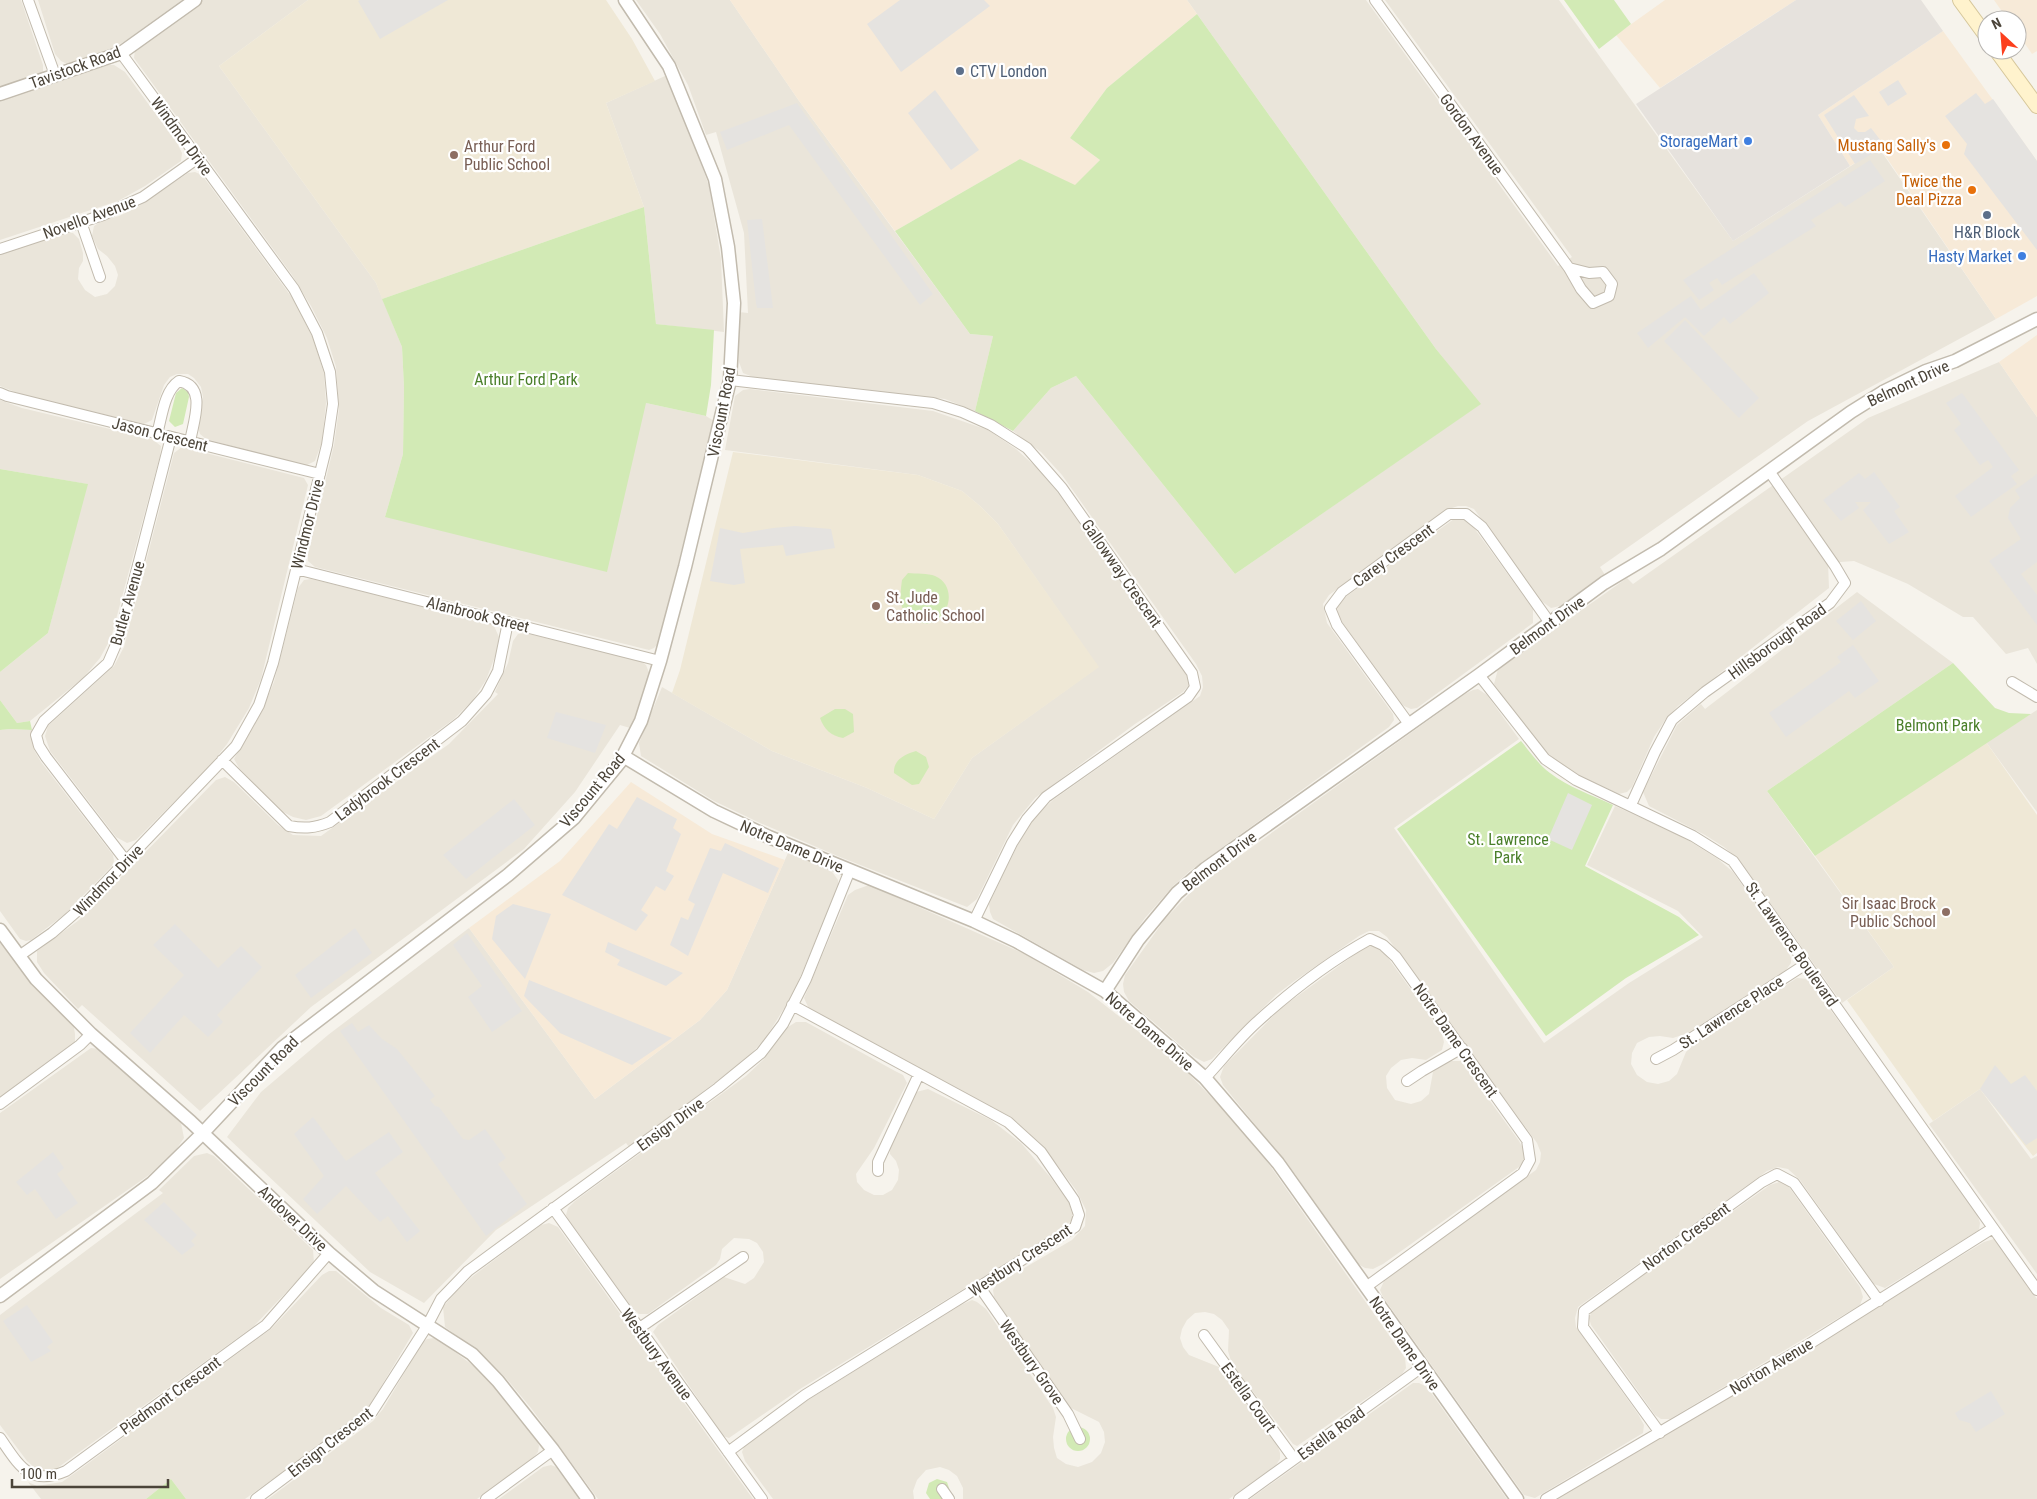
<svg xmlns="http://www.w3.org/2000/svg" width="2037" height="1499" font-family="'Roboto Condensed',sans-serif">
<style>
.residential{fill:#eae5da}
.commercial{fill:#f7ead8}
.industrial{fill:#e6e2dd}
.education{fill:#efe8d6}
.green{fill:#d2eab5}
.parking{fill:#e5e3e0}
.lines{fill:none;stroke-linecap:round;stroke-linejoin:round}
.minor-casing{stroke:#c2bbae;stroke-width:12}
.tertiary-casing{stroke:#c2bbae;stroke-width:15}
.secondary-casing{stroke:#d6c79b;stroke-width:16}
.minor{stroke:#fff;stroke-width:10}
.tertiary{stroke:#fff;stroke-width:12}
.secondary{stroke:#fff3cd;stroke-width:14}
.service-dot{fill:#5c6f8a;stroke:#fff;stroke-width:2}
.shop-dot{fill:#3f7fe0;stroke:#fff;stroke-width:2}
.food-dot{fill:#e8710a;stroke:#fff;stroke-width:2}
.education-dot{fill:#8d6e63;stroke:#fff;stroke-width:2}
.labels{text-anchor:middle;stroke-width:4.5;stroke-linejoin:round;paint-order:stroke}
.street-label{font-size:16px;fill:#4b4439;stroke:#fff}
.service-label{font-size:16px;fill:#4e5e75;stroke:#fff;text-anchor:start}
.shop-label{font-size:16px;fill:#366cbe;stroke:#fff;text-anchor:end}
.food-label{font-size:16px;fill:#c56008;stroke:#fff;text-anchor:end}
.education-label{font-size:16px;fill:#785e54;stroke:#fff;text-anchor:start}
.park-label{font-size:16px;fill:#4a7f2a;stroke:#fff}
</style>
<rect width="100%" height="100%" fill="#f6f3ec"/>
<!-- residential -->
<path class="residential" d="M0 0H21L43 65V73L40 76 0 88Z
M38 0H182L128 39 101 56 69 65 61 61 55 54Z
M203 0H308L219 66 376 283 402 347 404 387 403 454 385 517 646 403 706 416 714 421 658 644 654 648 649 650 315 567 308 561V553L334 445 339 409 336 367 327 338 311 306 292 275 134 58 135 50Z
M636 0H730L797 98 970 334 993 336 975 411 945 399 753 377 743 373 739 362V312L748 313 744 233 716 132 706 135 688 85 660 34Z
M1187 0H1366L1558 266 1572 257 1385 0H1559L1733 241 1879 148 1996 319 1808 421 1600 567 1605 575 1560 606 1551 608 1540 600 1474 509 1466 506H1458L1449 509 1329 595 1323 604 1327 623 1393 714 1394 720 1389 727 1191 870 1174 885 1145 918 1113 963 1103 971 1094 973 1083 970 993 919 990 912 989 904 1025 830 1037 815 1053 800 1200 696 1203 687 1202 676 1196 664 1062 475 1041 452 1013 431 1051 388 1076 376 1235 574 1480 404 1436 349Z
M108 65H114L125 72 177 143 182 153 181 161 145 186 118 201 0 240V100Z
M665 76 684 116 709 186 721 259 724 332 656 324 644 207 606 103Z
M195 172 202 175 293 299 313 338 324 374 326 403 322 442 315 461 305 466 206 439 200 434 197 424 203 397 201 387 194 378 188 374H177L170 377 164 385 152 420 144 424 20 394 0 386V255L63 233H73L79 239 83 253V261L79 268 78 279 85 290 95 297 107 294 115 286 118 275 115 266 107 256 98 249 92 236 94 226 102 221 119 216 136 208 188 173Z
M1999 362 2037 417V664L2028 648 2006 654 1973 617H1963L1908 584 1854 561 1828 563 1829 588 1678 706 1665 720 1654 737 1632 787 1627 792 1619 794 1575 774 1553 758 1540 746 1494 684 1498 669 1627 578 1633 584 1868 418Z
M750 389 933 411 988 430 1016 449 1037 468 1058 493 1187 675 1189 685 1183 692 1135 724 1035 798 1013 825 977 899 967 907 840 857 760 823 714 801 641 756 639 743 662 687 772 751 867 788 934 819 972 758 1098 667 998 524 980 506 962 491 918 475 725 450 735 396 743 390Z
M0 400 22 408 152 439 161 446 160 456 111 638 100 658 83 678 30 721 17 723 0 700V672L48 633 87 484 0 469Z
M182 447 304 478 308 485 261 679 249 708 227 744 209 767 136 840 127 843 116 837 50 751 45 736 48 726 114 666 124 647 174 453Z
M1462 518 1469 521 1533 609V623L1417 708 1411 709 1404 706 1399 702 1338 616 1337 607 1340 601 1454 519Z
M311 579 484 621 494 626 499 637 496 654 486 680 472 701 454 719 321 816 306 820 293 817 281 811 239 768 234 759 261 713 274 682 298 588 304 580Z
M1857 592 1953 663 1767 791 1894 967 1842 1003 1740 861 1724 847 1705 835 1649 806 1643 792 1677 725 1701 704 1705 709Z
M525 633 639 660 646 665 650 675 644 698 630 728 620 725 575 792 524 849 311 1007 200 1111 82 1005 78 1009 44 973 37 962V951L79 920 216 780 225 777 234 782 278 825 293 835 321 836 449 744 498 694 495 692 508 663 513 641 518 634Z
M1478 689 1487 695 1519 739 1394 828 1544 1043 1629 983 1703 937 1678 911 1587 865 1615 806 1683 837 1718 859 1733 872 1787 949 1791 958V963L1786 970 1688 1033 1673 1038 1660 1036 1649 1037 1637 1043 1632 1053 1631 1064 1637 1075 1647 1082 1658 1084 1669 1081 1677 1074 1686 1052 1694 1044 1797 978 1808 979 1976 1211 1980 1223 1979 1230 1885 1288 1874 1284 1800 1180 1788 1169 1778 1167 1767 1171 1578 1307 1575 1318 1576 1327 1638 1414 1644 1425 1643 1433 1535 1498 1524 1495 1383 1297 1380 1290 1385 1279 1536 1170 1540 1162 1541 1153 1537 1143 1387 937 1379 931H1369L1359 936 1293 982 1276 995 1212 1059 1204 1062 1194 1057 1129 1001 1124 992 1123 984 1125 975 1165 919 1195 888 1465 694 1473 690Z
M2037 710V812L1986 742Z
M10 729 32 730 34 750 41 762 113 855 114 861 112 866 65 914 31 940 26 941 20 939 0 911V730Z
M788 853 830 869 838 880V887L793 994 765 1039 745 1060 629 1147 626 1143 496 1230 424 1303 370 1272 227 1137 261 1092 328 1035 469 928 595 1099 700 1020 727 990Z
M869 885 1025 954 1088 992 1176 1061 1218 1104 1259 1150 1405 1358 1406 1368 1402 1374 1297 1446 1293 1444 1232 1364 1228 1351 1229 1330 1222 1320 1214 1314 1205 1312 1195 1313 1187 1320 1182 1329 1180 1338 1183 1347 1189 1355 1219 1367 1278 1447 1280 1453V1459L1276 1465 1229 1499H963V1488L957 1476 949 1470 940 1467 926 1470 917 1480 913 1491 914 1499H773L745 1461 742 1452 744 1447 803 1403 961 1305 972 1300 977 1302 986 1309 1053 1408 1056 1417 1053 1437 1054 1448 1057 1458 1066 1464 1078 1467 1092 1462 1101 1453 1105 1442 1104 1432 1099 1422 1069 1407 994 1297 993 1290 997 1284 1072 1240 1085 1226 1086 1210 1076 1190 1041 1144 1009 1116 810 1011 804 998 848 895 855 890Z
M0 938 73 1022 75 1034V1042L0 1098Z
M1371 946H1377L1383 951 1441 1031 1444 1042 1442 1050 1426 1060 1412 1058 1401 1060 1391 1068 1386 1076 1387 1088 1395 1100 1411 1104 1421 1101 1429 1094 1433 1072 1440 1066 1451 1061H1461L1519 1141 1526 1154 1525 1160 1519 1167 1383 1264 1373 1269 1365 1268 1358 1264 1295 1174 1223 1085 1220 1077 1224 1066 1281 1008 1365 947Z
M796 1022H806L895 1071 903 1075 907 1083 874 1148 856 1174 857 1182 864 1190 874 1195H883L892 1190 898 1180 899 1170 896 1161 890 1154V1148L916 1092 928 1089 991 1120 1021 1143 1051 1178 1069 1203 1073 1217 1068 1225 800 1389 729 1438 723 1436 653 1332 658 1325 724 1277 745 1284 754 1278 764 1262 763 1252 757 1243 749 1239 734 1238 722 1249 720 1259 716 1265 648 1314H639L633 1309 570 1223 566 1215 568 1208 575 1201 746 1076 764 1059 788 1027Z
M91 1048 99 1049 181 1123 184 1138 175 1151 149 1175 0 1279V1113Z
M1980 1089 2031 1159 2037 1156V1274L1929 1124Z
M207 1153 214 1156 313 1250 314 1263 254 1326 56 1469 50 1472H42L35 1468 27 1461 0 1425V1315L163 1193 159 1190 194 1156Z
M1782 1181 1789 1187 1860 1287 1863 1297 1860 1305 1670 1419H1661L1655 1415 1591 1325 1589 1318 1592 1311 1770 1185Z
M549 1223 558 1227 753 1499H598L531 1408 505 1377 475 1349 445 1327 443 1307 455 1293 473 1276 541 1225Z
M1994 1239 2037 1299V1499H1557L1984 1242Z
M329 1271H336L381 1308 409 1325 413 1333 370 1405 352 1422 245 1499H186L171 1479 146 1499H41L28 1482 37 1486 62 1482 79 1470 271 1329 322 1275Z
M434 1338 442 1342 488 1377 536 1437 539 1446 538 1452 532 1459 477 1499H268L373 1421 383 1409 422 1343 427 1339Z
M1413 1383H1419L1427 1387 1507 1499H1250Z
M551 1465 556 1467 580 1499H499L543 1467Z"/>
<!-- commercial -->
<path class="commercial" d="M730 0H1187L1197 14 1107 88 1070 138 1100 160 1075 186 1020 159 895 231 797 98Z
M1665 0H1796L1660 88 1616 35Z
M1994 0H2037V51L2032 54 2017 32V20H2008Z
M1943 31 2037 161V296L1996 319 1880 148 1850 166 1818 115Z
M2037 335V417L1999 362Z
M631 782 712 834 785 860 727 990 700 1020 595 1099 469 928 560 861Z"/>
<!-- industrial -->
<path class="industrial" d="M1796 0H1921L1943 31 1818 115 1850 166 1733 241 1636 104Z"/>
<!-- education -->
<path class="education" d="M308 0H606L632 39 655 81 606 103 644 207 382 299 376 283 219 66Z
M733 452 918 475 962 491 980 506 998 524 1099 667 972 758 934 819 867 788 772 751 672 693 680 670Z
M1986 742 2037 815V1153L2033 1156 1980 1089 1933 1121 1847 1000 1894 967 1815 856Z"/>
<!-- green -->
<path class="green" d="M1564 0H1614L1631 24 1599 49Z
M1197 14 1436 349 1481 404 1235 574 1076 376 1051 388 1013 431 975 411 993 336 970 334 895 231 1020 159 1075 185 1100 160 1070 138 1107 88Z
M644 207 656 324 714 330 711 385 706 416 646 403 607 572 385 517 403 454 404 387 402 347 382 299Z
M182 388 188 392 189 397 183 424 175 427 169 421 176 393Z
M0 469 88 484 48 633 0 672Z
M908 573C916 574 928 573 935 576 965 589 941 640 911 618 906 614 902 610 901 603 900 596 901 587 902 580Z
M1953 663 1995 708 2009 713 2031 714 1815 856 1767 791Z
M0 700 17 723 30 721 32 730 10 729 0 730Z
M835 709H845L853 714 854 732 843 738C831 736 824 729 820 718Z
M1521 741C1530 752 1538 764 1550 773 1568 787 1592 795 1613 805L1585 866 1679 917 1699 935 1626 978 1546 1036 1397 829Z
M916 751 926 757 929 767 919 784 912 785 894 773C893 760 905 754 916 751Z
M1066 1439a12 12 0 1 1 24 0a12 12 0 1 1-24 0Z
M171 1479 186 1499H146Z
M937 1479 947 1482 950 1491 949 1499H930L926 1493 929 1483Z"/>
<!-- parking -->
<path class="parking" d="M360 0H448L380 39 358 1Z
M900 0H984L990 6 901 72 867 24Z
M1898 80 1907 94 1888 106 1879 92Z
M935 90 979 150 951 170 908 113Z
M1976 93 1985 104 1993 99 2037 161V250L1964 154 1967 144 1945 116Z
M1854 95 1869 116 1856 119 1854 128 1858 132H1865L1871 128 1885 146 1855 164 1824 115Z
M797 103 933 294 920 305 789 125 727 150 720 132Z
M1870 160 1885 181 1845 207 1840 202 1811 220 1816 226 1722 285 1717 278 1709 283 1714 290 1699 300 1683 280Z
M762 219 773 308H757L756 303 747 220Z
M1754 273 1769 293 1730 324 1724 317 1704 336 1685 317 1648 348 1637 333 1691 296 1701 310Z
M1685 320 1759 398 1739 418 1664 341Z
M1962 393 2019 470 2011 476 2017 484 1971 517 1955 496 1993 467 1988 460 1980 465 1954 430 1961 424 1946 403Z
M1874 472 1900 507 1894 511 1909 532 1889 544 1863 510 1871 502H1855L1859 508 1841 521 1823 500 1859 473 1865 479Z
M2037 474V562L2021 574 2037 595V625L1989 561 2021 539 2008 518 2010 508 2020 498 2015 490Z
M795 526 831 529 835 548 786 556 783 545 740 549 745 583 734 585 710 581 720 528 743 533 773 528Z
M1861 601 1876 621 1853 640 1836 621Z
M1853 645 1879 681 1855 698 1849 691 1786 737 1769 713 1841 662 1837 657Z
M556 712 606 725 595 753 547 738Z
M1568 793 1592 805 1572 850 1548 839Z
M637 797 677 819 673 828 681 834 666 871 674 876 665 891 656 886 641 910 648 915 636 931 562 895 609 824 617 829Z
M514 799 535 825 466 879 443 855Z
M725 843 779 868 768 893 723 873 688 956 670 945 681 917 688 920 695 904 688 900 710 848 721 851Z
M513 904 551 914 525 979 492 939 496 916Z
M175 924 218 968 241 946 262 967 217 1015 223 1022 208 1037 184 1015 150 1053 130 1033 184 975 153 945Z
M355 928 372 953 311 998 295 975Z
M467 933 522 1011 492 1032 468 997 482 986 453 945Z
M608 942 683 973 666 986 617 965 620 960 605 952Z
M529 980 672 1038 632 1065 560 1033 524 996Z
M352 1023 358 1032 369 1025 382 1039 397 1049 435 1096 430 1100 435 1106 439 1107 463 1139 469 1140 485 1129 506 1158 498 1164 527 1204 486 1236 340 1031Z
M1995 1065 2011 1084 2025 1075 2037 1091V1138L2026 1145 1980 1089Z
M313 1117 346 1161 389 1132 403 1152 375 1173 420 1231 407 1242 388 1216 380 1222 346 1186 317 1214 303 1199 324 1176 294 1134Z
M53 1152 64 1168 57 1174 78 1203 56 1219 35 1189 27 1195 16 1182Z
M164 1202 197 1235 191 1241 195 1245 182 1255 144 1220Z
M27 1305 53 1342 47 1347 51 1351 31 1362 3 1321Z
M1991 1391 2005 1414 1976 1432 1970 1423 1959 1420 1955 1413Z"/>
<g class="lines">
<!-- minor casing -->
<g class="minor-casing">
<path id="minor" d="M28 0 55 75
M1375 0 1569 268 1581 289 1593 303 1609 296 1612 284 1603 272 1589 273 1569 268
M81 222 100 277
M0 249 103 215 143 197 198 158
M730 380 933 403 962 412 991 425 1027 448 1062 488 1192 673 1195 687 1188 697 1046 797 1027 819 1012 843 974 921
M0 393 7 396 320 474
M157 434C162 417 164 391 179 381 208 386 193 422 190 442
M296 569 660 661
M1479 675 1545 759 1576 780 1693 836 1733 861 2037 1290
M2012 682 2037 697
M1409 724 1337 625 1330 608 1342 592 1449 514H1466L1482 527 1550 623
M222 760 289 826C305 829 315 828 330 822L462 721 486 694 498 671 508 622
M1631 805 1655 752 1672 720 1705 692 1830 603 1845 583 1835 566 1769 471
M126 861 46 757 39 746 36 735 44 721 108 663 120 635 171 437
M19 956 52 933 83 906 236 746 259 705 273 663 327 445 333 404 330 372 317 333 294 289 121 53
M1656 1059 1673 1050 1806 964
M1205 1078C1222 1060 1238 1039 1257 1022 1291 991 1330 961 1370 939L1383 945 1396 957 1527 1140 1530 1160 1523 1173 1366 1287
M1407 1081 1422 1071 1462 1048
M0 1104 80 1045 91 1034
M878 1171V1162L919 1074
M553 1208 762 1499
M979 1286 1068 1414 1080 1439
M638 1329 743 1257
M1204 1335 1294 1459
M1660 1433 1583 1327 1584 1311 1762 1182 1777 1174 1794 1183 1879 1301
M0 1438C19 1465 29 1487 66 1471L266 1325 329 1253
M728 1452 805 1395 1075 1227 1079 1215 1074 1200 1041 1152 1008 1122 792 1005
M942 1489 949 1499
M256 1499 372 1412 427 1326 441 1299 468 1271 718 1088 761 1053 783 1024 806 979 850 870
M486 1499 553 1450
M1239 1499 1422 1367
M1546 1499 1803 1348 1993 1228"/>
</g>
<!-- tertiary casing -->
<g class="tertiary-casing">
<path id="tertiary" d="M0 94 121 53 195 0
M623 756 714 811 769 837 974 921 1016 941 1105 991 1205 1078 1278 1163 1517 1499
M0 930 36 979 91 1034 191 1122 329 1253 374 1291 472 1354 498 1381 553 1450 588 1499
M1105 991 1138 940 1177 893 1205 869 1479 675 1604 583 1661 549 1851 412 1883 392 1926 371 1955 361 2037 319
M0 1296 152 1183 201 1135 282 1048 508 875 574 818 620 762 641 721 660 661 685 567 730 380 734 303 728 247 715 179 669 66 625 0"/>
</g>
<!-- secondary casing -->
<g class="secondary-casing">
<path id="secondary" d="M1960 0 1987 37
M1996 50 2037 106"/>
</g>
<!-- minor -->
<use href="#minor" class="minor"/>
<!-- tertiary -->
<use href="#tertiary" class="tertiary"/>
<!-- secondary -->
<use href="#secondary" class="secondary"/>
</g>
<!-- markers -->
<g class="service-dot">
<circle cx="960" cy="71" r="5"/>
<circle cx="1987" cy="215" r="5"/>
</g>
<g class="shop-dot">
<circle cx="1748" cy="141" r="5"/>
<circle cx="2022" cy="256" r="5"/>
</g>
<g class="food-dot">
<circle cx="1946" cy="145" r="5"/>
<circle cx="1972" cy="190" r="5"/>
</g>
<g class="education-dot">
<circle cx="454" cy="155" r="5"/>
<circle cx="876" cy="606" r="5"/>
<circle cx="1946" cy="912" r="5"/>
</g>
<g class="labels">
<!-- street labels -->
<g class="street-label">
<text transform="translate(75 67) rotate(-20)" y="6">Tavistock Road</text>
<text transform="translate(1472 134) rotate(54)" y="6">Gordon Avenue</text>
<text transform="translate(182 136) rotate(54)" y="6">Windmor Drive</text>
<text transform="translate(89 217) rotate(-20)" y="6">Novello Avenue</text>
<text transform="translate(1908 383) rotate(-25)" y="6">Belmont Drive</text>
<text transform="translate(721 412) rotate(-79)" y="6">Viscount Road</text>
<text transform="translate(160 434) rotate(14)" y="6">Jason Crescent</text>
<text transform="translate(307 524) rotate(-76)" y="6">Windmor Drive</text>
<text transform="translate(1393 555) rotate(-36)" y="6">Carey Crescent</text>
<text transform="translate(1122 573) rotate(55)" y="6">Gallowway Crescent</text>
<text transform="translate(127 603) rotate(-74)" y="6">Butler Avenue</text>
<text transform="translate(478 614) rotate(14)" y="6">Alanbrook Street</text>
<text transform="translate(1547 625) rotate(-36)" y="6">Belmont Drive</text>
<text transform="translate(1777 641) rotate(-36)" y="6">Hillsborough Road</text>
<text transform="translate(387 779) rotate(-37)" y="6">Ladybrook Crescent</text>
<text transform="translate(592 790) rotate(-50)" y="6">Viscount Road</text>
<text transform="translate(792 846) rotate(23)" y="6">Notre Dame Drive</text>
<text transform="translate(1219 861) rotate(-37)" y="6">Belmont Drive</text>
<text transform="translate(108 880) rotate(-46)" y="6">Windmor Drive</text>
<text transform="translate(1792 944) rotate(55)" y="6">St. Lawrence Boulevard</text>
<text transform="translate(1731 1012) rotate(-33)" y="6">St. Lawrence Place</text>
<text transform="translate(1150 1031) rotate(41)" y="6">Notre Dame Drive</text>
<text transform="translate(1456 1040) rotate(55)" y="6">Notre Dame Crescent</text>
<text transform="translate(263 1071) rotate(-45)" y="6">Viscount Road</text>
<text transform="translate(670 1124) rotate(-36)" y="6">Ensign Drive</text>
<text transform="translate(293 1218) rotate(43)" y="6">Andover Drive</text>
<text transform="translate(1686 1236) rotate(-36)" y="6">Norton Crescent</text>
<text transform="translate(1020 1260) rotate(-33)" y="6">Westbury Crescent</text>
<text transform="translate(1405 1343) rotate(55)" y="6">Notre Dame Drive</text>
<text transform="translate(657 1354) rotate(54)" y="6">Westbury Avenue</text>
<text transform="translate(1032 1362) rotate(55)" y="6">Westbury Grove</text>
<text transform="translate(1771 1366) rotate(-31)" y="6">Norton Avenue</text>
<text transform="translate(170 1395) rotate(-36)" y="6">Piedmont Crescent</text>
<text transform="translate(1249 1397) rotate(54)" y="6">Estella Court</text>
<text transform="translate(1331 1433) rotate(-36)" y="6">Estella Road</text>
<text transform="translate(330 1442) rotate(-38)" y="6">Ensign Crescent</text>
</g>
<!-- service labels -->
<g class="service-label">
<text x="970" y="77">CTV London</text>
<text x="1987" y="238" text-anchor="middle">H&amp;R Block</text>
</g>
<!-- shop labels -->
<g class="shop-label">
<text x="1738" y="147">StorageMart</text>
<text x="2012" y="262">Hasty Market</text>
</g>
<!-- food labels -->
<g class="food-label">
<text x="1936" y="151">Mustang Sally's</text>
<text x="1962" y="187">Twice the<tspan x="1962" dy="18">Deal Pizza</tspan></text>
</g>
<!-- education labels -->
<g class="education-label">
<text x="464" y="152">Arthur Ford<tspan x="464" dy="18">Public School</tspan></text>
<text x="886" y="603">St. Jude<tspan x="886" dy="18">Catholic School</tspan></text>
<text x="1936" y="909" text-anchor="end">Sir Isaac Brock<tspan x="1936" dy="18">Public School</tspan></text>
</g>
<!-- park labels -->
<g class="park-label">
<text x="526" y="385">Arthur Ford Park</text>
<text x="1938" y="731">Belmont Park</text>
<text x="1508" y="845">St. Lawrence<tspan x="1508" dy="18">Park</tspan></text>
</g>
</g>
<!-- north arrow -->
<g transform="translate(2002 35) rotate(334)"><circle r="24" fill="#ffffff" stroke="#b7b4b0"/>
<path d="M0-4L9 19L0 12L-9 19Z" fill="#fc3f1d"/>
<text y="-8" font-size="14" font-weight="bold" text-anchor="middle" fill="#4b4439">N</text>
</g>
<!-- scale -->
<path d="M12 1479v8h156v-8" fill="none" stroke="#4b4439" stroke-width="2.5"/>
<text x="20" y="1479" font-size="15" fill="#4b4439" stroke="#ffffff" stroke-width="4" paint-order="stroke">100 m</text>
</svg>
